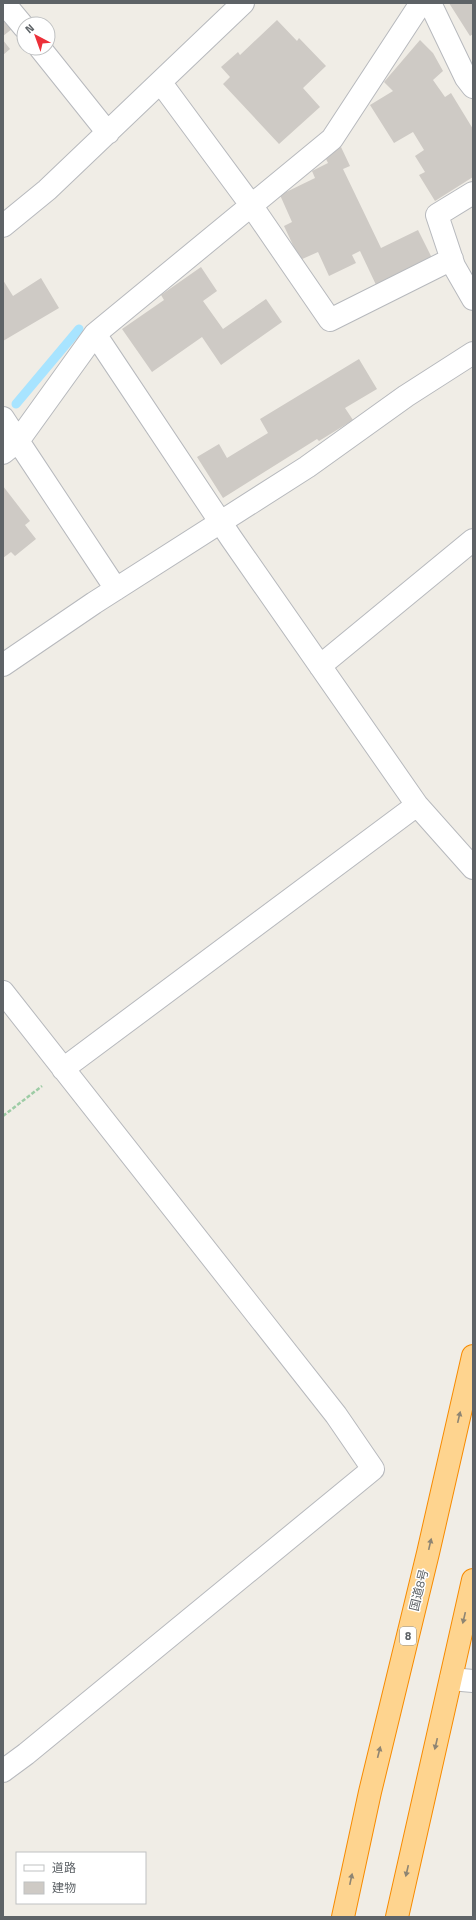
<svg xmlns="http://www.w3.org/2000/svg" width="476" height="1920" font-family="'Titillium Web','Noto Sans JP',sans-serif">
<style>
.lines{fill:none;stroke-linecap:round;stroke-linejoin:round}
.stream{stroke:#a8e4ff;stroke-width:9}
.building{fill:#cecac5}
.street-casing{stroke:#b7b9bd;stroke-width:24}
.highway-casing{stroke:#f78b00;stroke-width:24}
.path{stroke:#9dcca5;stroke-width:2.5;stroke-dasharray:4 2;stroke-linecap:butt}
.street{stroke:#fff;stroke-width:22}
.highway{stroke:#fed48f;stroke-width:22}
.oneway{fill:#8e8573}
.labels{text-anchor:middle;stroke-width:3;stroke-linejoin:round;paint-order:stroke}
.shield{fill:#fff;stroke:#8e9295;stroke-width:1}
.shield-label{font-size:11px;font-weight:bold;fill:#5e6367}
.street-label{font-size:12px;fill:#5e6367;stroke:#fff}
</style>
<rect width="100%" height="100%" fill="#f0ede6"/>
<g class="lines">
<!-- stream -->
<path class="stream" d="M16 404 79 329"/>
</g>
<!-- building -->
<path class="building" d="M449 3H473V34L470 36Z
M3 18 12 29 3 36Z
M277 20 297 41 299 38 326 66 303 88 320 107 279 144 223 84 230 77 221 67 238 52 240 55Z
M3 40 10 49 3 55Z
M420 40 433 53 443 71 433 80 445 97 451 93 473 129V177L435 201 419 175 425 172 415 156 424 150 413 132 394 143 370 105 393 91 384 82Z
M341 147 350 166 343 169 381 248 418 230 434 262 378 289 360 251 352 255 356 263 329 276 318 252 300 260 284 226 292 222 280 195 315 178 312 171 328 163 324 155Z
M201 267 217 291 203 301 223 329 266 299 282 322 221 365 202 337 152 372 122 329 164 300 161 295Z
M41 278 59 308 3 341V280L13 296Z
M359 359 377 389 345 408 353 420 319 441 317 439 223 498 197 457 219 444 227 458 268 433 260 419Z
M3 486 30 521 25 525 36 539 15 556 11 552 3 558Z"/>
<g class="lines">
<!-- street casing -->
<g class="street-casing">
<path id="street" d="M4 3 24 27
M430 3 466 78 473 87
M40 48 108 133
M161 83 251 205 330 320 452 259
M473 193 437 215 454 266 473 299
M3 226 47 190 243 3
M95 334 231 538 417 805 473 868
M3 418 18 441 95 334 332 139 421 3
M3 453 18 441 116 589
M3 665 94 603 307 467 406 396 473 353
M320 666 473 540
M3 992 336 1415 373 1469 26 1754 3 1771
M63 1069 417 805
M451 1679 473 1681"/>
</g>
<!-- highway casing -->
<g class="highway-casing">
<path id="highway" d="M343 1917 370 1792 428 1553 473 1356
M397 1917 473 1580"/>
</g>
<!-- path -->
<path class="path" d="M3 1116 42 1086"/>
<!-- street -->
<use href="#street" class="street"/>
<!-- highway -->
<use href="#highway" class="highway"/>
</g>
<!-- one-way arrows -->
<defs><path id="oneway-solid" d="M-6-.8H1V-3.2L6.5 0L1 3.2V.8H-6Z"/></defs>
<g class="oneway">
<use href="#oneway-solid" transform="translate(459 1417) rotate(-77)"/>
<use href="#oneway-solid" transform="translate(430 1544) rotate(-77)"/>
<use href="#oneway-solid" transform="translate(464 1618) rotate(103)"/>
<use href="#oneway-solid" transform="translate(436 1744) rotate(103)"/>
<use href="#oneway-solid" transform="translate(379 1752) rotate(-76)"/>
<use href="#oneway-solid" transform="translate(407 1871) rotate(103)"/>
<use href="#oneway-solid" transform="translate(351 1879) rotate(-78)"/>
</g>
<g class="labels">
<!-- shield labels -->
<rect class="shield" x="400" y="1627" width="16" height="18" rx="3"/>
<g class="shield-label">
<text x="408" y="1640">8</text>
</g>
<!-- street labels -->
<g class="street-label">
<text transform="translate(419 1590) rotate(-76)" y="4">国道8号</text>
</g>
</g>
<!-- border -->
<rect width="476" height="1920" fill="none" stroke="#5e6367" stroke-width="8"/>
<!-- legend -->
<rect x="16" y="1852" width="130" height="52" fill="#ffffff" stroke="#bfc1c2"/>
<rect x="24" y="1865" width="20" height="6" fill="#ffffff" stroke="#bfc1c2"/>
<text x="52" y="1872" font-size="12" fill="#5e6367">道路</text>
<rect x="24" y="1882" width="20" height="12" fill="#cecac5" stroke="#bfc1c2"/>
<text x="52" y="1892" font-size="12" fill="#5e6367">建物</text>
<!-- north arrow -->
<g transform="translate(36 36) rotate(319)"><circle r="19" fill="#ffffff" stroke="#bfc1c2"/>
<path d="M0-3L7 15L0 10L-7 15Z" fill="#ec3039"/>
<text y="-6" font-size="11" font-weight="bold" text-anchor="middle" fill="#5e6367">N</text>
</g>
</svg>
